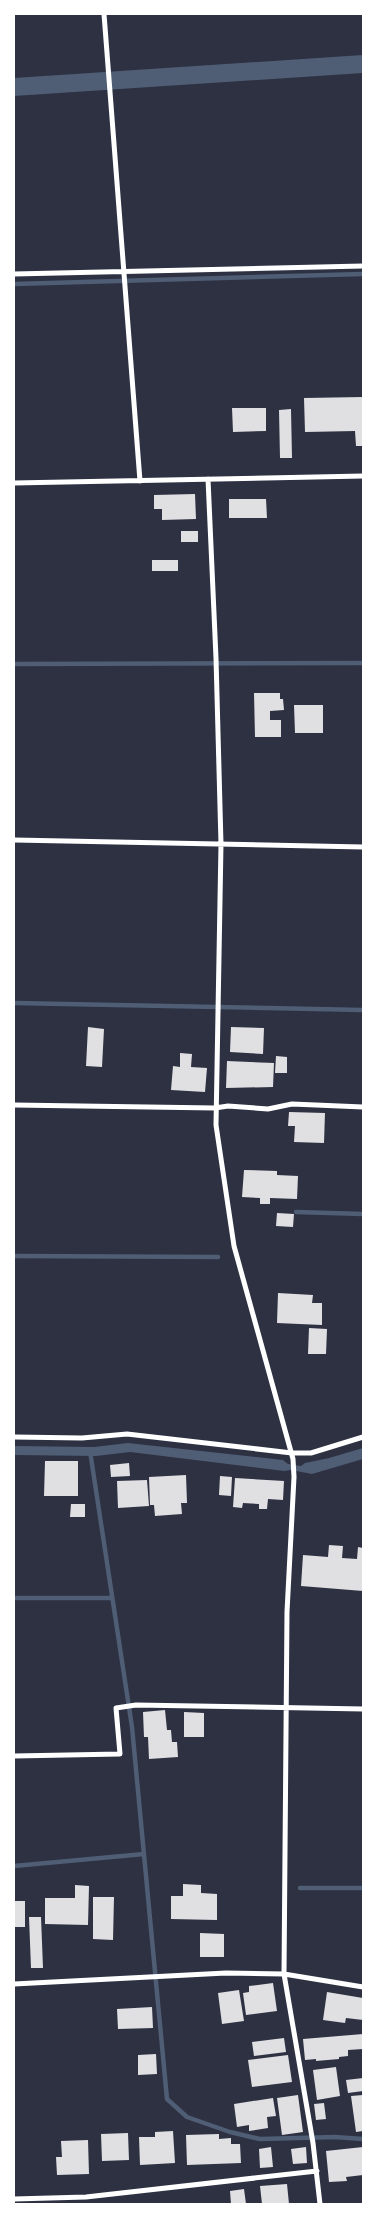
<svg xmlns="http://www.w3.org/2000/svg" width="377" height="2218" font-family="'IBM Plex Sans',sans-serif">
<style>
.water{fill:#4f5d75}
.lines{fill:none;stroke-linecap:round;stroke-linejoin:round}
.stream{stroke:#4f5d75;stroke-width:4.5}
.building{fill:#e0e0e3}
.minor{stroke:#fff;stroke-width:5}
</style>
<rect width="100%" height="100%" fill="#2d3142"/>
<!-- water -->
<path class="water" d="M363 55V73L14 96V78Z
M128 1443 283 1460 288 1464 301 1466 305 1463 329 1458 363 1448V1459L312 1474 291 1470 284 1471 130 1452 96 1456 14 1455V1446L94 1447Z"/>
<g class="lines">
<!-- stream -->
<path class="stream" d="M14 284 363 274
M14 664 363 663
M14 1003 363 1010
M296 1212 363 1214
M14 1256 218 1257
M90 1451 132 1727 167 2099 187 2117 230 2132 260 2139 335 2137 363 2139
M14 1598H112
M14 1866 144 1854
M300 1888H363"/>
</g>
<!-- building -->
<path class="building" d="M363 397V446H356L355 431 305 432 304 398Z
M232 408H266V431L233 432Z
M291 409 292 458H280L279 410Z
M195 494 196 519 162 520V509H154V495Z
M229 499H266L267 518H229Z
M181 531H198V542H181Z
M152 560H178V571H152Z
M254 693H280V699H283L284 710 270 711V720H281V737H255Z
M294 705H323V733H295Z
M88 1027 104 1029 102 1067 86 1066Z
M231 1027 264 1028 263 1054 230 1052Z
M180 1053 192 1054 191 1067 207 1068 205 1092 171 1090 173 1066 180 1067Z
M276 1056 287 1057V1073H275Z
M227 1061 274 1063 273 1087 226 1088Z
M289 1112 325 1113 324 1143 294 1142 295 1126H288Z
M244 1170 277 1171V1175L298 1176 297 1199 270 1198V1204H260V1198L242 1197Z
M277 1213 294 1214 293 1227 276 1226Z
M278 1293 313 1295 312 1303H322V1325L277 1323Z
M309 1328 327 1329 326 1354H308Z
M45 1461H78V1496H44Z
M129 1463 130 1476 111 1477 110 1465Z
M186 1475 187 1503H181L182 1514 155 1516 154 1505H150L149 1477Z
M220 1476 232 1477 231 1496 219 1495Z
M235 1478 284 1481 283 1500 268 1499 267 1509H259V1504L243 1503 242 1508 233 1507Z
M147 1480 149 1506 118 1508 117 1481Z
M71 1504H85V1517H70Z
M329 1545 343 1546 342 1558 357 1559 358 1547 363 1548V1591L301 1586 303 1555 328 1557Z
M165 1710 167 1730H171L172 1742H177L178 1757 149 1759 148 1737H144L143 1712Z
M184 1712 204 1713V1737H184Z
M183 1884 201 1885V1893L217 1894V1920L171 1919V1896H183Z
M75 1885 89 1886 88 1925 45 1924V1898H75Z
M93 1897H114L113 1940 93 1939Z
M14 1901H25V1927H14Z
M29 1917H41L43 1968H31Z
M200 1933 224 1934V1957H200Z
M273 1983 277 2011 246 2015 243 1993 249 1992V1986Z
M239 1990 244 2021 222 2024 218 1993Z
M327 1992 363 1998V2020L346 2018 345 2023 323 2020Z
M152 2007 153 2028 118 2029 117 2009Z
M363 2034V2049L348 2050V2056L339 2057V2059L316 2061V2059L305 2060 303 2039Z
M284 2038 286 2052 254 2056 252 2042Z
M156 2054 157 2074 138 2075V2055Z
M288 2055 292 2082 252 2087 248 2060Z
M336 2067 340 2096 317 2100 313 2070Z
M363 2078V2091L348 2093 346 2080Z
M298 2095 303 2132 282 2135 277 2098Z
M363 2095V2131L356 2132 351 2096Z
M273 2098 276 2116 267 2117 268 2128 249 2131V2125L237 2127 234 2104Z
M324 2103 326 2119 316 2120 314 2104Z
M173 2131 175 2163 140 2165 139 2137H155V2132Z
M128 2133 129 2160 102 2161 101 2134Z
M219 2134V2139L231 2138V2144H240L241 2163 187 2165 186 2135Z
M88 2140 89 2174 57 2175 56 2157H62L61 2141Z
M271 2147 273 2167 260 2168 259 2149Z
M306 2147 307 2163 293 2164 291 2149Z
M363 2147V2175L346 2177 347 2181 329 2182 326 2151Z
M287 2184 289 2204H262L260 2186Z
M244 2189 246 2204H231L230 2191Z"/>
<g class="lines">
<!-- minor -->
<path class="minor" d="M104 14 140 481
M14 274 363 266
M208 479 216 658 221 844 216 1125 234 1246 293 1459 294 1477 287 1612 284 1974 313 2143 320 2204
M14 483 363 476
M14 840 363 847
M14 1105 215 1108 228 1106 268 1109 292 1104 363 1107
M14 1437 82 1438 127 1434 292 1453H311L363 1437
M14 1756 120 1754 116 1708 136 1705 363 1709
M14 1984 226 1973 284 1974 363 1987
M14 2199 86 2197 317 2171"/>
</g>
<!-- border -->
<rect width="377" height="2218" fill="none" stroke="#ffffff" stroke-width="30"/>
</svg>
